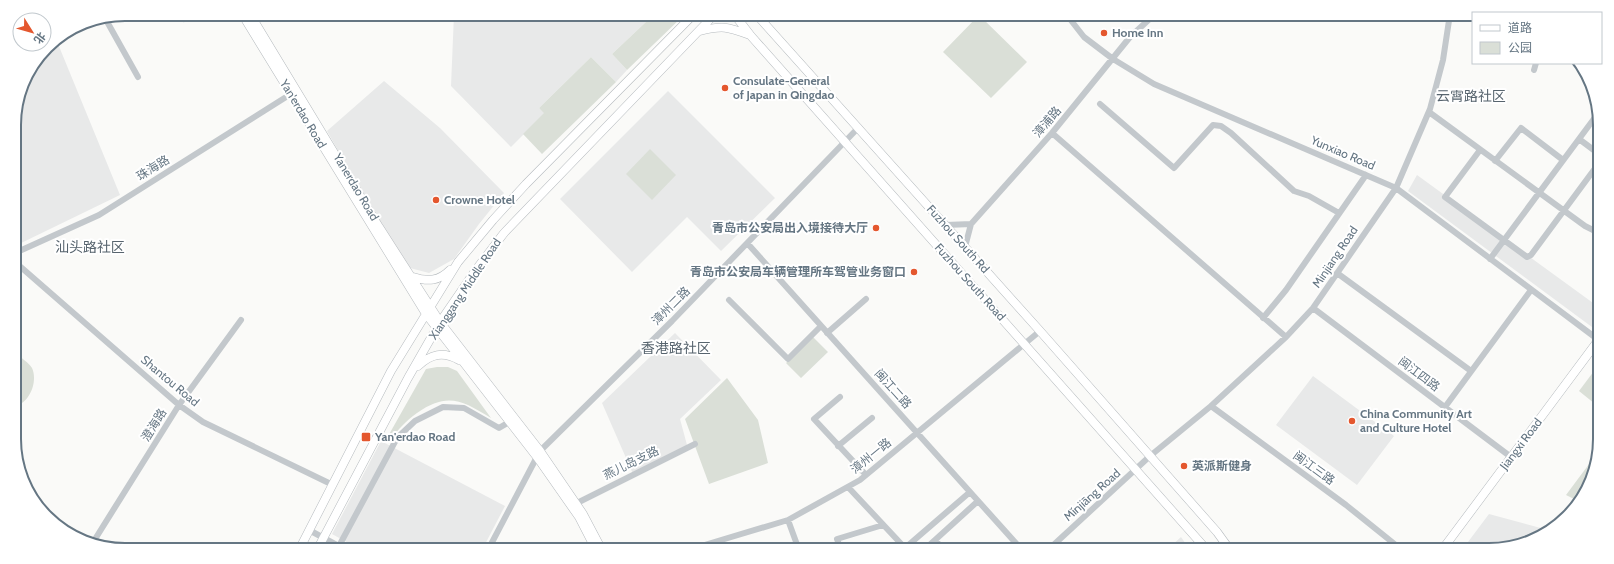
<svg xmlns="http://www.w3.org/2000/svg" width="1614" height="564" font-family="Cabin,'Noto Sans SC',sans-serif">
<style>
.built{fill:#e8e9e9}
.green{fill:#dadfd7}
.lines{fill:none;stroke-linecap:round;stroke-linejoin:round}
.major-casing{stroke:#b5babe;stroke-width:9}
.minor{stroke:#c3c8cc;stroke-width:6}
.major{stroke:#fff;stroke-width:8}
.poi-dot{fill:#e4572e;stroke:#fff;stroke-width:1.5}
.labels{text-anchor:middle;stroke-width:4;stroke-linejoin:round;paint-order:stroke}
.poi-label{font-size:12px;font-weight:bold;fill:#657683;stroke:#fff;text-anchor:start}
.street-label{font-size:12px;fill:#657683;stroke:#fff}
.quarter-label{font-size:14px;fill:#57646e;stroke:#fff}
.rim{fill:none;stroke:#657683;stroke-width:2}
</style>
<rect width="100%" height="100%" fill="#fafaf8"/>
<!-- built -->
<path class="built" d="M454 14H641L647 21 612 54 627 70 616 82 591 57 539 108 545 113 511 147 451 86Z
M56 39 120 195 15 246 14 118 26 76 52 42Z
M384 81 440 128 504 193 479 224 454 259 429 273 410 268 377 219 327 131Z
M668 91 775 198 721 251 687 217 632 272 560 199Z
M1417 175 1600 308V325L1596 330 1408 191Z
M675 333 721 380 680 419 687 445 633 474 602 403Z
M1313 376 1394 436 1357 485 1276 425Z
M381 441 505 506 482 550H361L332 534Z
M1489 514 1548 530 1496 550H1462Z
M1181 537 1190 550H1167L1170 547Z"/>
<!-- green -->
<path class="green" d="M641 14H682V17L627 70 612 54 647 21Z
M979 15 1027 62 991 98 943 52Z
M591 57 616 82 542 154 523 134 544 113 539 108Z
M650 149 676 175 652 200 626 174Z
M813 337 828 352 801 378 786 363Z
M16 353C20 357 29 363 32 368 38 381 30 402 16 406Z
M1600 363V408L1579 391Z
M437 367H448L457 371 491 418C462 400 447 392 417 413 406 421 398 429 391 440L387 438 426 369Z
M727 378 758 420 768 463 709 484 685 419Z
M1598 452 1594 474 1576 500 1566 495Z"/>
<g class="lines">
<!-- major casing -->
<g class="major-casing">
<path id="major" d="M242 14 426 314 537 457 579 517 596 550
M250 14 379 227 440 322 540 451 583 514 602 550
M734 14 751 36 1207 550
M756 14 1040 331 1217 532 1230 550
M700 31C723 25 728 27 750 35
M413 277C428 282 439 281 450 270
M418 366C431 354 443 351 459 360
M299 550 391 371 458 262 493 220 526 184 694 14
M317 550 408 378 440 322 475 271 504 233 715 14
M1442 550 1600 338"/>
</g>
<!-- minor -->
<path class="minor" d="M181 14 184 19 192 14
M1066 14 1084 37 1113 59 1154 84 1396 188 1600 341
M105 18 138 77
M1534 70 1536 63
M1100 104 1174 168 1213 125 1221 126 1231 133 1294 191 1309 196 1339 213
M1429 112 1585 226 1599 233
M1052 133 1286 337
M1579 139 1599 154
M1480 150 1445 197 1527 257 1531 255 1599 163
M1495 161 1521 128 1563 160
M946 225 971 224 1052 133 1130 37 1155 14
M748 244 1022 550
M965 247 971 224
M15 253 99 215 294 92
M1490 259 1599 112
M15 262 179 405 203 422 333 485
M1337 273 1471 371
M729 300 788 359 821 326
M1313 308 1511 457
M1263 318 1286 290 1366 175
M827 333 866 299
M840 397 814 419 866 475
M1211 406 1346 505 1402 550
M1445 407 1531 290
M838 446 872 418
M848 487 905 548 970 492
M577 503 695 444
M788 520 799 550
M309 530 346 550
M935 540 944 550
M92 544 179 405 241 320
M339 546 397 438 415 421 443 407 464 408 499 428 509 422
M488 550 540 451 672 321 859 127
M688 550 788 520 860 480 1040 331
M841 550 837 539 883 525
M924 550 978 501
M1048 550 1150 456 1211 406 1286 337 1313 308 1396 188 1430 109 1443 60 1450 14"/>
<!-- major -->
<use href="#major" class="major"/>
</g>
<!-- markers -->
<g class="poi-dot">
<circle cx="1104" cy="33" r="4"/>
<circle cx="725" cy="88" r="4"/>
<circle cx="436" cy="200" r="4"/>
<circle cx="876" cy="228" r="4"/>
<circle cx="914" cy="272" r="4"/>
<circle cx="1352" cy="421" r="4"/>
<rect x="361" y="432" width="10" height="10" rx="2"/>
<circle cx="1184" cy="466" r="4"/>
</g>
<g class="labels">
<!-- poi labels -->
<g class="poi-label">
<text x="1112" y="37">Home Inn</text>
<text x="733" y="85">Consulate-General<tspan x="733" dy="14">of Japan in Qingdao</tspan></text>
<text x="444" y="204">Crowne Hotel</text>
<text x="868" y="232" text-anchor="end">青岛市公安局出入境接待大厅</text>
<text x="906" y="276" text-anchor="end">青岛市公安局车辆管理所车驾管业务窗口</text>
<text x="1360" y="418">China Community Art<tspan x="1360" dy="14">and Culture Hotel</tspan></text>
<text x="375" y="441">Yan'erdao Road</text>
<text x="1192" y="470">英派斯健身</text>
</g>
<!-- street labels -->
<g class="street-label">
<text transform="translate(303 114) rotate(59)" y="4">Yan'erdao Road</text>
<text transform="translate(1047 122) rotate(-50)" y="4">漳浦路</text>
<text transform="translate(1343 153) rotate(23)" y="4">Yunxiao Road</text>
<text transform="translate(153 168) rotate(-32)" y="4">珠海路</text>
<text transform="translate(356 187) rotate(59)" y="4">Yanerdao Road</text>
<text transform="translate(958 239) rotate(48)" y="4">Fuzhou South Rd</text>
<text transform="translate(1335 257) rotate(-56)" y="4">Minjiang Road</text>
<text transform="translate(970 282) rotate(48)" y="4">Fuzhou South Road</text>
<text transform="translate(465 289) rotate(-56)" y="4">Xianggang Middle Road</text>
<text transform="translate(671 306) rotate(-45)" y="4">漳州二路</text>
<text transform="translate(1419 374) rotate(37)" y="4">闽江四路</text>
<text transform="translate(170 381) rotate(40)" y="4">Shantou Road</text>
<text transform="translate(893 389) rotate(48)" y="4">闽江二路</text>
<text transform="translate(154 425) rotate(-58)" y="4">澄海路</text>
<text transform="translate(1521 444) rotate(-53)" y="4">Jiangxi Road</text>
<text transform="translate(871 456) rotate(-39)" y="4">漳州一路</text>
<text transform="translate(631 463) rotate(-26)" y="4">燕儿岛支路</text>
<text transform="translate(1314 468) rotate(36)" y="4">闽江三路</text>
<text transform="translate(1092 495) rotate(-42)" y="4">Mǐnjiāng Road</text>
</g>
<!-- quarter labels -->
<g class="quarter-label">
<text x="1471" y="101">云霄路社区</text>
<text x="90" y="252">汕头路社区</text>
<text x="676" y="353">香港路社区</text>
</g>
</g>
<!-- crop -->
<path d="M0 0H1614V564H0ZM125 21H1489A104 104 0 0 1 1593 125V439A104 104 0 0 1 1489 543H125A104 104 0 0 1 21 439V125A104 104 0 0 1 125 21Z" fill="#fff" fill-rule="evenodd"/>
<path class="rim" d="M125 21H1489A104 104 0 0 1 1593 125V439A104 104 0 0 1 1489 543H125A104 104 0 0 1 21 439V125A104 104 0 0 1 125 21Z"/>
<!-- legend -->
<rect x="1472" y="12" width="130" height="52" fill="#ffffff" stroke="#c1c8cd"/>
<rect x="1480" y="25" width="20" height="6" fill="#ffffff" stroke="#c1c8cd"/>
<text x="1508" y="32" font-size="12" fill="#657683">道路</text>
<rect x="1480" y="42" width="20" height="12" fill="#dadfd7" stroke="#c1c8cd"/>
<text x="1508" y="52" font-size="12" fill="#657683">公园</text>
<!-- north arrow -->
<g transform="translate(32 32) rotate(127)"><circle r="19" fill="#ffffff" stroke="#c1c8cd"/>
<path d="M0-3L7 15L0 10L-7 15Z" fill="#e4572e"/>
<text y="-6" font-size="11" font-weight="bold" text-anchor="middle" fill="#657683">北</text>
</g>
</svg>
